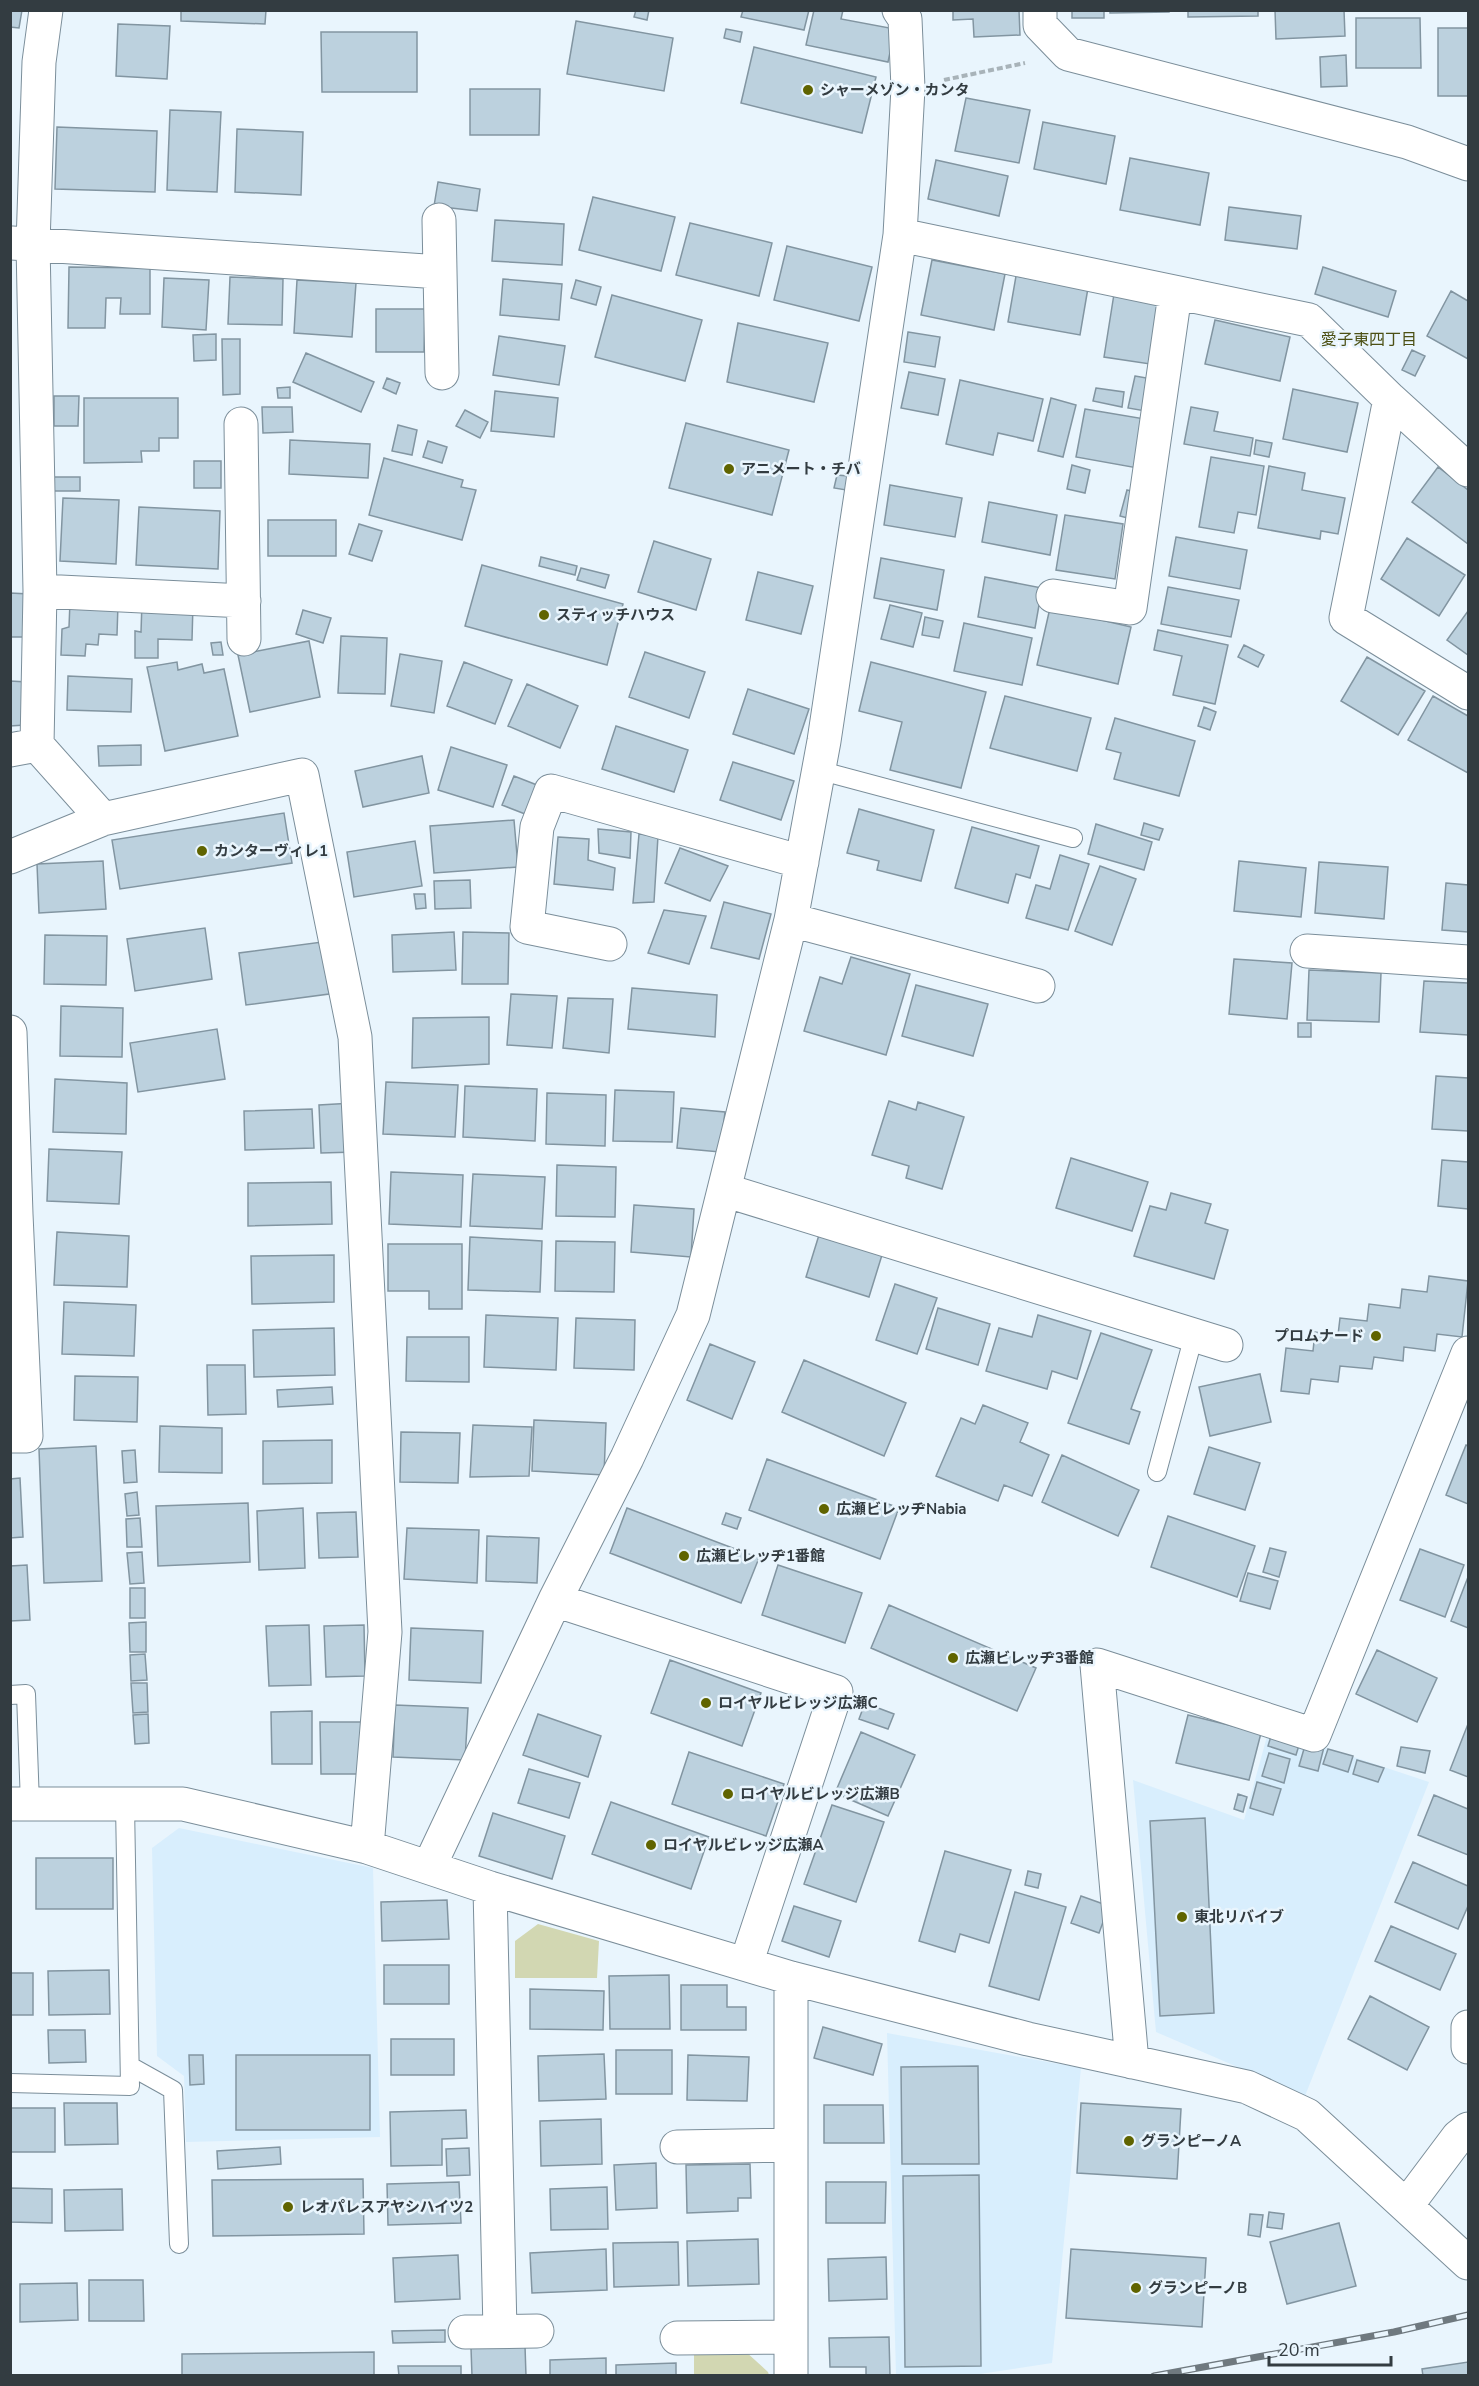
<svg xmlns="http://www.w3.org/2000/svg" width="1479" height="2386" font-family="'Nunito Sans','Noto Sans JP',sans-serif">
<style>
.built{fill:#d8eefd}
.green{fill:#d2d7b2}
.building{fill:#bcd1de;stroke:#8295a1;stroke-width:1.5}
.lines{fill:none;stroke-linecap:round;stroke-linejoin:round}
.service-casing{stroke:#7b8e9a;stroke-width:20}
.minor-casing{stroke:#7b8e9a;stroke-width:35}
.path{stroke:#a8b3b9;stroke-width:4;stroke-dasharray:6 3;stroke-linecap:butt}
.service{stroke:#fff;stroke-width:18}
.minor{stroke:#fff;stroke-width:33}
.rail-casing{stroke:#6f797f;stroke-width:7}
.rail{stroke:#e9f5fd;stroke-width:4.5;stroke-dasharray:14;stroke-linecap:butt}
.poi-dot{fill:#606400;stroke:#e9f5fd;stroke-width:2}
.labels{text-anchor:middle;stroke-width:5;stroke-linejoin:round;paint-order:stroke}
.poi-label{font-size:15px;font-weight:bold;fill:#333c41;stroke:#e9f5fd;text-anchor:start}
.neighbourhood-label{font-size:16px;fill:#4c5014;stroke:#e9f5fd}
</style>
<rect width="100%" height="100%" fill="#e9f5fd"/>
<!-- built -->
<path class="built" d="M1269 1729 1429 1782 1305 2096 1156 2032 1133 1780 1244 1820Z
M179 1828 373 1868 380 2137 186 2142 184 2076 157 2056 152 1848Z
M887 2033 1081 2068 1052 2363 973 2375H896Z"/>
<!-- green -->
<path class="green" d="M538 1924 599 1941 597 1978H515V1941Z
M745 2351 768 2372 769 2375 694 2376V2352Z"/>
<!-- building -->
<path class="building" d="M10 10H22L19 28 10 27Z
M181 10H266L265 24 181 21Z
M636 10H649L647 20 634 17Z
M743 10H809L804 30 741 17Z
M814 10H843L841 19 895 29 888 62 806 45Z
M953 10H1019L1020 35 974 37 973 19 953 20Z
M1072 10H1104V18H1072Z
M1110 10H1169V12L1110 13Z
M1188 10H1258V16L1188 17Z
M1275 10H1344L1345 36 1276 39Z
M1356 18H1420L1421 68H1356Z
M576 21 673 38 664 91 567 74Z
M118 24 170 26 167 79 116 76Z
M1438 28H1468V96H1438Z
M726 29 742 32 740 42 724 38Z
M321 32H417V92H322Z
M754 47 876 77 862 133 741 103Z
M1346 55 1347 86 1321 87 1320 57Z
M470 89H540L539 135H470Z
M966 98 1030 110 1019 163 955 151Z
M170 110 221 112 217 192 167 190Z
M1043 122 1115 136 1106 184 1034 169Z
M57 127 157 131 155 192 55 189Z
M237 129 303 132 301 195 235 192Z
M1130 158 1209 173 1200 225 1120 210Z
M936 160 1008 176 999 216 928 199Z
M438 182 480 189 477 211 434 206Z
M593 197 675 217 661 271 579 250Z
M1229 207 1301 216 1297 249 1225 240Z
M495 220 564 224 562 265 492 261Z
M690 223 772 243 759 296 676 275Z
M787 246 872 267 859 321 774 300Z
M932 260 1005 274 994 330 921 315Z
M69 267 150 268V314H120L121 298H106L105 328H68Z
M1323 267 1396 291 1388 317 1315 294Z
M1016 276 1088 288 1080 335 1008 322Z
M230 277 283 279 282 325 228 324Z
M164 278 209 280 206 330 162 327Z
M503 279 562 284 559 320 500 315Z
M297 280 356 283 352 337 294 333Z
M576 280 601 287 596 305 571 298Z
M1451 291 1468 301V359L1427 336Z
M1114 294 1160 302 1150 364 1104 357Z
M612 295 702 320 685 381 595 357Z
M376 309H425L424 352H376Z
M1215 320 1290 337 1280 381 1205 364Z
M738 323 828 343 814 402 727 382Z
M908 332 940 337 935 367 904 362Z
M216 334V360L194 361 193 335Z
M499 336 565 346 559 385 493 375Z
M222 339H240V394L223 395Z
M1412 350 1425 356 1415 376 1402 370Z
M306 353 374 382 361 412 293 382Z
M909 372 945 379 938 415 901 408Z
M1135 376 1158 380 1151 412 1128 408Z
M387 378 400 383 396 394 383 388Z
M960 380 1043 399 1033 441 998 433 993 455 946 444Z
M290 387V398H278L277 388Z
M1096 388 1124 392 1122 407 1093 401Z
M1293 389 1358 403 1347 452 1283 439Z
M495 391 558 398 554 437 491 431Z
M54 396H79L78 426H54Z
M84 398H178V438H159V451H141L142 462 84 463Z
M1051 398 1076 405 1063 457 1038 451Z
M262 407H292L293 432 263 433Z
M1191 407 1218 412 1214 431 1253 438 1250 456 1184 444Z
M1085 409 1151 420 1143 469 1076 457Z
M465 410 488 422 480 438 456 426Z
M686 423 789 450 772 515 669 488Z
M398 425 417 430 412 455 392 451Z
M290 440 370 444 368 478 289 474Z
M1256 440 1272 443 1269 457 1254 454Z
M428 441 447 447 442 463 423 457Z
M1211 457 1264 466 1256 515 1238 512 1234 533 1199 527Z
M384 458 463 480 461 487 476 490 462 540 369 515Z
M194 461H221V488H194Z
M1072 465 1090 470 1085 493 1067 489Z
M1269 466 1305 473 1302 490 1345 498 1338 534 1321 531 1320 539 1258 528Z
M1438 467 1468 490V544L1412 502Z
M837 475 848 476 846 490 834 488Z
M51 477H80V491H50Z
M890 485 962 498 955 537 884 525Z
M1127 490 1141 493 1135 520 1120 516Z
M63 498 119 500 116 564 60 561Z
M989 502 1057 515 1050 555 982 542Z
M139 507 220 511 218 569 136 565Z
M1065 515 1123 524 1115 579 1056 570Z
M268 520H336V556H268Z
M359 524 382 531 372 561 349 554Z
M1176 537 1247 550 1240 589 1169 576Z
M1407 538 1465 575 1439 616 1381 579Z
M654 541 711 559 696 610 638 592Z
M541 557 577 566 575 575 539 566Z
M881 558 944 570 937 610 874 598Z
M482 565 623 604 607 665 465 626Z
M581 568 609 575 605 588 577 580Z
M758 572 813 586 801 634 746 620Z
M985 577 1042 588 1035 628 978 617Z
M1168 587 1239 600 1231 637 1161 624Z
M10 593 29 594 26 637H10Z
M70 602 118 604 117 635 99 634 98 645 86 644 85 656 61 655 62 629 69 627Z
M142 602 193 604 192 640 158 639V658H135V631L141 632Z
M890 605 922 613 913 647 881 639Z
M1050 608 1131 627 1118 684 1037 665Z
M303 610 331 618 323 643 296 634Z
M1468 611V655L1447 640Z
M925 617 943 621 939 638 922 635Z
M964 623 1032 638 1022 685 954 671Z
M1158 630 1228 645 1215 704 1173 695 1182 656 1154 650Z
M341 636 387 638 385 694 338 693Z
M309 641 320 697 250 712 238 655Z
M221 642 223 655H213L211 643Z
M1244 645 1264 655 1258 667 1238 657Z
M645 652 705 672 689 718 629 697Z
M400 654 442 661 434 713 391 706Z
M1367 657 1425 691 1398 735 1341 701Z
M177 662 178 670 202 664 204 673 224 669 238 736 165 751 147 667Z
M464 662 512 680 495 724 447 706Z
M871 662 986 692 961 788 890 770 902 722 859 711Z
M68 676 132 679 131 712 67 710Z
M10 681 27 682 25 725 10 726Z
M527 684 578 706 560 748 508 726Z
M748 689 809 709 794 754 733 734Z
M1005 696 1091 718 1077 771 990 748Z
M1433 696 1468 716V773L1408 740Z
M1204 707 1216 712 1210 730 1198 726Z
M1115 718 1195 741 1179 796 1114 779 1121 753 1106 749Z
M616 726 688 750 674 792 602 769Z
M141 745V765L99 766 98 746Z
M451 747 507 765 493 807 438 790Z
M422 756 429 793 363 807 355 771Z
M733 762 794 781 781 820 720 800Z
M514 776 537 785 525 814 502 805Z
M859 809 934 830 921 881 877 870 879 861 847 853Z
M284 813 292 863 120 889 112 840Z
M514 820 518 867 434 873 430 826Z
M1144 823 1163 829 1159 840 1141 835Z
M1096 824 1152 842 1144 870 1088 854Z
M972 827 1039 846 1030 878 1016 874 1008 903 955 888Z
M598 829 631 832 630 858 599 853Z
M639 834 658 836 654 902 633 903Z
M558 837 589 839 588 860 615 868 613 890 554 884Z
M415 841 422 886 354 897 347 852Z
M680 848 728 866 710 901 665 883Z
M1060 855 1089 864 1068 930 1026 918 1036 885 1050 889Z
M103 861 106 909 39 913 37 864Z
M1239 861 1306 868 1301 917 1234 911Z
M1319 862 1388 867 1384 919 1315 913Z
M1100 866 1136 879 1112 945 1075 931Z
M470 880 471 908 435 909 434 881Z
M1446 883 1468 885V932L1442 930Z
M414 894H425L426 908 416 909Z
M724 902 771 914 759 959 711 948Z
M664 910 706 916 689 964 648 953Z
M205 928 212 979 135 991 127 939Z
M454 932 456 970 393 972 392 935Z
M463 932 509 933 508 984H462Z
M45 935 107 936 106 985 44 984Z
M322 942 329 994 246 1005 239 953Z
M851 957 910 974 886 1055 804 1031 820 977 842 984Z
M1234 959 1292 963 1287 1019 1229 1014Z
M1309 970 1381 973 1379 1022 1307 1020Z
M1424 981 1468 983V1035L1420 1032Z
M916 985 988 1004 973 1056 902 1036Z
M632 988 717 995 715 1037 628 1029Z
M511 994 557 996 552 1048 507 1045Z
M568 998 613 999 609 1053 563 1048Z
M61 1006 123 1008 122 1057 60 1056Z
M489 1017V1064L412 1068 413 1018Z
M1298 1023H1311V1037H1298Z
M217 1029 225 1079 138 1092 130 1043Z
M1436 1076 1468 1078V1131L1432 1129Z
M55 1079 127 1083 126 1134 53 1132Z
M386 1082 458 1085 455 1137 383 1134Z
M465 1086 537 1089 535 1141 463 1137Z
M615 1090 674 1092 672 1142 613 1141Z
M547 1093 606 1095 605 1146 546 1144Z
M889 1101 916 1110 918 1102 964 1117 942 1189 906 1178 909 1166 872 1155Z
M353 1103 355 1152 321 1153 319 1105Z
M681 1108 725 1112 720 1152 677 1148Z
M312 1109 314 1148 245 1150 244 1111Z
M49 1149 122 1152 119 1204 47 1201Z
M1071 1158 1148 1182 1132 1231 1056 1208Z
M1442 1160 1468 1162V1209L1438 1206Z
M557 1165 616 1167 615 1217 556 1216Z
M391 1172 463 1175 461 1227 389 1224Z
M473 1174 545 1177 542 1229 470 1226Z
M331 1182 332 1224 248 1226V1183Z
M1171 1193 1211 1204 1205 1223 1228 1230 1214 1279 1134 1256 1150 1206 1166 1210Z
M634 1205 694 1209 691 1257 631 1252Z
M57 1232 129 1236 127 1287 54 1285Z
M819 1235 882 1255 869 1297 806 1277Z
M470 1237 542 1241 540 1292 468 1290Z
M556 1241 615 1242 614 1292 555 1291Z
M388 1244H462V1309H429V1291H388Z
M334 1255V1302L252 1304 251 1256Z
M1429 1276 1468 1281 1462 1337 1437 1334 1435 1351 1404 1347 1403 1361 1374 1357 1372 1369 1340 1366 1338 1382 1311 1379 1309 1394 1281 1391 1286 1348 1313 1351 1315 1332 1338 1335 1340 1318 1367 1321 1369 1304 1400 1308 1402 1289 1427 1292Z
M895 1284 937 1298 917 1354 876 1340Z
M64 1302 136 1305 134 1356 62 1354Z
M938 1308 990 1324 978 1365 926 1349Z
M486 1315 558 1318 556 1370 484 1367Z
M1038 1315 1091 1331 1077 1379 1052 1371 1047 1389 986 1371 999 1328 1032 1337Z
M576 1318 635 1320 634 1370 574 1368Z
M334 1328 335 1375 254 1377 253 1330Z
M1101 1333 1152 1350 1131 1409 1140 1412 1129 1444 1068 1423Z
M407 1337H469V1382L406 1381Z
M710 1344 755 1362 732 1419 687 1400Z
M804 1360 906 1403 884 1456 782 1412Z
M207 1365H245L246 1414 208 1415Z
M1260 1374 1271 1422 1210 1436 1199 1387Z
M75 1376 138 1377 137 1422 74 1420Z
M332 1387 333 1404 278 1407 277 1390Z
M983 1405 1028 1423 1020 1442 1049 1455 1032 1496 1004 1485 998 1501 936 1476 961 1418 975 1424Z
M534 1420 606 1423 604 1475 532 1471Z
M473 1425 532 1427 529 1476 470 1477Z
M160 1426 222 1428V1473L159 1472Z
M401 1432 460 1433 458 1483 400 1482Z
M332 1440V1483L263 1484V1441Z
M1466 1445 1468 1446V1504L1446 1495Z
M96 1446 102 1581 44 1583 39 1449Z
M1209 1447 1260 1463 1245 1510 1194 1494Z
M135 1450 137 1482 124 1483 122 1451Z
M1062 1455 1139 1490 1118 1536 1042 1502Z
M767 1459 899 1508 880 1559 749 1510Z
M20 1478 23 1537 10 1538V1479Z
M137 1492 139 1515 127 1516 125 1494Z
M248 1503 250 1562 158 1566 156 1506Z
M303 1508 305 1568 259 1570 257 1511Z
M627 1508 759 1558 741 1603 610 1553Z
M356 1512 358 1557 319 1558 317 1513Z
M726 1513 741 1518 737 1529 722 1524Z
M1168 1516 1255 1546 1237 1597 1151 1567Z
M140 1518 142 1547H127L126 1519Z
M407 1528 479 1530 477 1583 404 1579Z
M487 1536 539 1538 537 1583 486 1581Z
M1270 1548 1286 1552 1279 1577 1263 1572Z
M1420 1549 1464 1565 1445 1617 1400 1600Z
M142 1552 144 1583 130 1584 127 1553Z
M27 1565 30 1620 10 1621V1566Z
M778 1565 862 1593 845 1643 762 1615Z
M1248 1573 1278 1581 1270 1609 1240 1601Z
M1468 1577V1628L1451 1621Z
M130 1588H145V1618H130Z
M889 1605 1036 1668 1017 1711 871 1648Z
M146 1622V1652H130L129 1623Z
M309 1625 311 1685 269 1686 266 1626Z
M364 1625 365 1676 326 1677 324 1626Z
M411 1628 483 1631 481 1683 409 1680Z
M1377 1650 1437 1678 1417 1722 1356 1694Z
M145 1654 147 1680 131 1681 130 1655Z
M670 1660 761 1693 742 1746 651 1713Z
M131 1683H147L148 1712 133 1713Z
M865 1703 894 1714 888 1729 859 1719Z
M395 1705 468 1708 465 1760 393 1757Z
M312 1711V1764H272L271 1712Z
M148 1714 149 1743 135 1744 133 1715Z
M538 1714 601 1736 588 1777 523 1755Z
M1188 1715 1261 1733 1249 1780 1176 1763Z
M320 1722H361V1774H321Z
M1468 1724V1777L1450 1770Z
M861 1732 915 1755 888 1816 835 1793Z
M1272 1733 1300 1742 1296 1755 1268 1746Z
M1306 1742 1324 1747 1318 1771 1299 1766Z
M1401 1747 1430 1751 1425 1773 1397 1766Z
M1328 1749 1353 1756 1348 1772 1323 1764Z
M689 1752 784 1784 766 1836 672 1804Z
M1269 1753 1290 1759 1284 1783 1262 1776Z
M1357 1760 1384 1768 1378 1782 1353 1774Z
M529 1769 580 1783 569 1818 518 1803Z
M1257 1782 1281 1789 1273 1815 1250 1808Z
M1238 1794 1247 1797 1243 1812 1234 1809Z
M1434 1795 1468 1809V1855L1418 1835Z
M611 1802 709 1837 691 1889 592 1854Z
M832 1805 884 1822 856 1902 804 1884Z
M493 1813 565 1836 552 1879 479 1856Z
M1205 1818 1214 2013 1160 2016 1150 1821Z
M945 1851 1011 1870 989 1943 960 1934 955 1952 919 1941Z
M36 1858H113V1909H36Z
M1413 1862 1468 1886V1906L1458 1929 1395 1902Z
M1028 1871 1041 1874 1038 1888 1025 1885Z
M1015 1892 1066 1907 1039 2000 989 1986Z
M1081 1896 1109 1906 1099 1933 1071 1923Z
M447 1900 449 1939 382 1941 381 1902Z
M794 1906 841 1921 829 1957 782 1941Z
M1391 1926 1456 1954 1440 1990 1375 1961Z
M384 1965H449V2004H384Z
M109 1970 110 2014 49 2015 48 1971Z
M10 1973H33V2015H10Z
M669 1975 670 2029H610L609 1976Z
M681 1985H727V2007H746V2030H681Z
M530 1989 604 1991 603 2030 530 2029Z
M1370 1996 1429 2027 1407 2070 1348 2039Z
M823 2027 882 2044 873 2075 814 2058Z
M48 2030H85L86 2062 49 2063Z
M391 2039H454V2075H391Z
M616 2050H672V2094H616Z
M604 2054 606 2099 539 2101 538 2056Z
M189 2055H203L204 2084 190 2085Z
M236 2055H370V2130H236Z
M688 2055 749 2057 747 2101 687 2100Z
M978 2066 979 2164H902L901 2067Z
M64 2103H117L118 2144 65 2145Z
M1081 2103 1181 2109 1177 2179 1077 2173Z
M824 2105H883L884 2143H824Z
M10 2108H55V2152H10Z
M466 2110 467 2138 442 2139V2165L391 2166 390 2112Z
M601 2119 602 2164 541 2166 540 2121Z
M280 2147 281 2164 218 2169 217 2151Z
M469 2148 470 2175 447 2176 446 2149Z
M656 2163 657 2208 616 2210 614 2165Z
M750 2164 751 2198H738V2211L687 2213 686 2165Z
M979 2175 981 2366 905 2367 903 2176Z
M363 2179 364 2234 213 2236 212 2180Z
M459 2182 461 2223 388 2225 387 2184Z
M826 2182H886L885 2223H826Z
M607 2187 608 2229 551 2230 550 2189Z
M10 2188 52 2189V2223L10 2222Z
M122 2189 123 2230 65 2231 64 2190Z
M1269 2212 1284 2214 1282 2229 1267 2227Z
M1250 2214 1263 2215 1260 2237 1248 2235Z
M1339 2223 1356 2286 1287 2304 1270 2242Z
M758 2239 759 2284 688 2286 687 2241Z
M678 2242 679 2285 614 2287 613 2243Z
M606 2249 607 2290 532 2293 530 2253Z
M1071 2249 1206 2258 1202 2327 1066 2318Z
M458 2255 460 2299 395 2302 393 2258Z
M886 2257 887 2299 829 2301 828 2259Z
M89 2280H143L144 2321H89Z
M77 2283 78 2320 20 2322V2284Z
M445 2330V2342L393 2343 392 2331Z
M889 2337 890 2376H866V2367H830L829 2338Z
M525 2346 526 2376H472L471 2348Z
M374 2352V2376H182V2354Z
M606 2358V2376H550V2360Z
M1468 2362V2376H1423L1422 2369Z
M676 2363V2376H616V2365Z
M398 2366H461V2376H399Z"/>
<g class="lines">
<!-- service casing -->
<g class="service-casing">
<path id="service" d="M818 770 1073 838
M1157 1472 1194 1335
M10 1695 26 1694 30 1804
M130 2066 173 2090 179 2244
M10 2083 130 2086 125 1805"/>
</g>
<!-- minor casing -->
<g class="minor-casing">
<path id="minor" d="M1040 10V25L1068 54 1407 142 1468 164
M439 220 442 373
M900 235 1309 320 1390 399 1468 470
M12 243 440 272
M1390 399 1346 618 1468 693
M241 424 244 639
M40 591 244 601
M1053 596 1130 608 1175 294
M37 745 40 591 33 244 39 62 46 10
M10 750 37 745 103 819 302 775 355 1037 385 1632 367 1847
M10 857 103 819
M791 920 1038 986
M610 944 527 927 537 827 551 791 802 862
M1307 951 1468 962
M10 1032 16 1214
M724 1190 1226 1345
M10 1214H16L26 1436H10
M555 1600 836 1692 746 1964
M10 1804H183L367 1847 490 1888 791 1978 1028 2039 1247 2087 1307 2115 1468 2263
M429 1867 555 1600 627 1458 693 1315 791 920 824 741 900 235 908 88 905 19 899 10
M490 1888 500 2331
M791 1978V2376
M1468 2027V2047
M1132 2062 1097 1665 1314 1735 1468 1353
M677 2147 791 2145
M1407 2205 1458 2137 1468 2129
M465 2332 537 2331
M677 2338 791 2337"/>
</g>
<!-- path -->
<path class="path" d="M944 80 1025 63"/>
<!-- service -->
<use href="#service" class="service"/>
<!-- minor -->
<use href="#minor" class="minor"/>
<!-- rail casing -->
<g class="rail-casing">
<path id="rail" d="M1154 2376 1394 2332 1468 2315"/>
</g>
<!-- rail -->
<use href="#rail" class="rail"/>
</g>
<!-- markers -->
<g class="poi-dot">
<circle cx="808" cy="90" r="6"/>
<circle cx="729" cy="469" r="6"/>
<circle cx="544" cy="615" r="6"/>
<circle cx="202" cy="851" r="6"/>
<circle cx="1376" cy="1336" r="6"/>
<circle cx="824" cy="1509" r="6"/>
<circle cx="684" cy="1556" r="6"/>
<circle cx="953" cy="1658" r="6"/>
<circle cx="706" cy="1703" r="6"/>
<circle cx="728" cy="1794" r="6"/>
<circle cx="651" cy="1845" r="6"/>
<circle cx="1182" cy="1917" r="6"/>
<circle cx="1129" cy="2141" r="6"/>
<circle cx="288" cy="2207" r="6"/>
<circle cx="1136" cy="2288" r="6"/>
</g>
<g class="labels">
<!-- poi labels -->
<g class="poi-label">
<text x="820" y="95">シャーメゾン・カンタ</text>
<text x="741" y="474">アニメート・チバ</text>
<text x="556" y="620">スティッチハウス</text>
<text x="214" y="856">カンターヴィレ1</text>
<text x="1364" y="1341" text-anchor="end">プロムナード</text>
<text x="836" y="1514">広瀬ビレッヂNabia</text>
<text x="696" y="1561">広瀬ビレッヂ1番館</text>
<text x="965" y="1663">広瀬ビレッヂ3番館</text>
<text x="718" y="1708">ロイヤルビレッジ広瀬C</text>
<text x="740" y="1799">ロイヤルビレッジ広瀬B</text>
<text x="663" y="1850">ロイヤルビレッジ広瀬A</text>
<text x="1194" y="1922">東北リバイブ</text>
<text x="1141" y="2146">グランピーノA</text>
<text x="300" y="2212">レオパレスアヤシハイツ2</text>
<text x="1148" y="2293">グランピーノB</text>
</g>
<!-- neighbourhood labels -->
<g class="neighbourhood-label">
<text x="1369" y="345">愛子東四丁目</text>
</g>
</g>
<!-- border -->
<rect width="1479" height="2386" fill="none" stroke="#333c41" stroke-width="24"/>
<!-- scale -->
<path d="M1269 2356v9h122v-9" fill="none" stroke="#333c41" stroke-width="3"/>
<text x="1278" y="2356" font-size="18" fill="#333c41" stroke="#e9f5fd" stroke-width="4.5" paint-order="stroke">20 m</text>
</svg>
